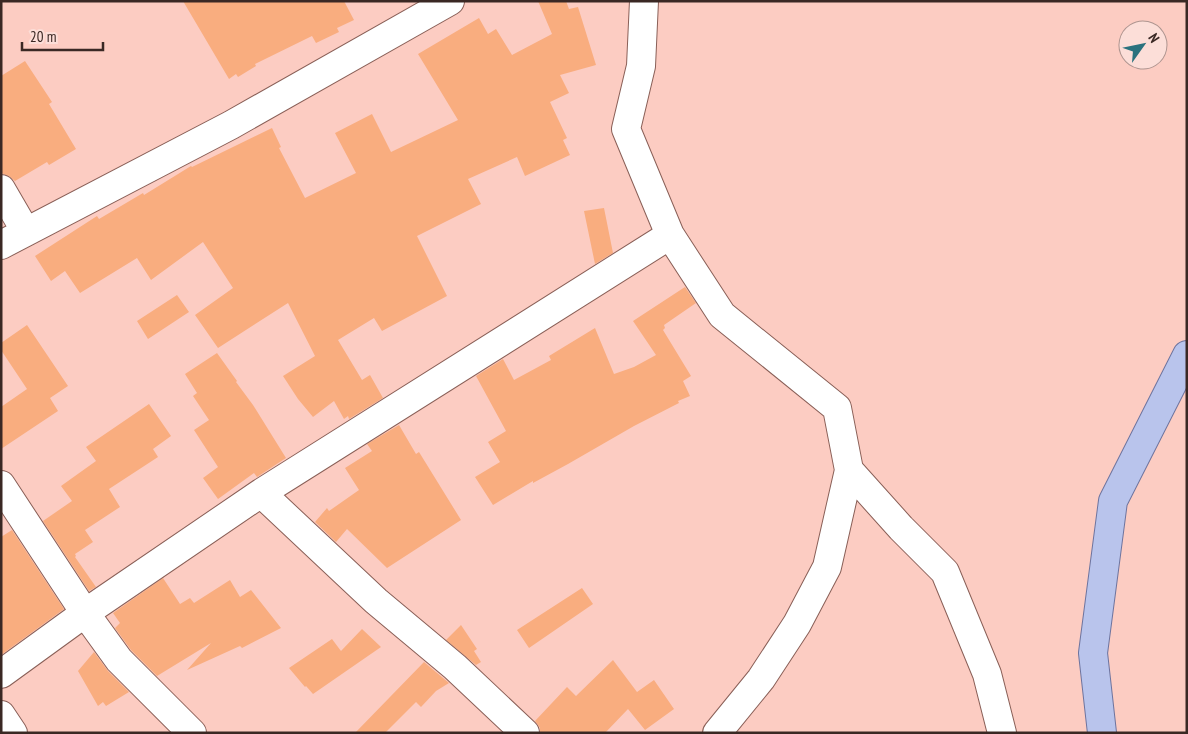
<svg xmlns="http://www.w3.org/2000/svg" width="1188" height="734" font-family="'PT Sans Narrow',sans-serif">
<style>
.building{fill:#f9ad7f}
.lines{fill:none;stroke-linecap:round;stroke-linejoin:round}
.minor-casing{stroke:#895f57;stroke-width:30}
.major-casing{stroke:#6e749e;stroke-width:30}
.minor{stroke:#fff;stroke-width:28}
.major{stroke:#b9c4ec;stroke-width:28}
</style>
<rect width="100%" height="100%" fill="#fcccc2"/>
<!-- building -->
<path class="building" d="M183 1H344L354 20 337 28 339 32 316 43 312 36 255 64 256 66 238 77 236 74 229 79Z
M538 1H566L569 9 578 7 596 65 560 75 569 93 550 102 567 138 563 140 570 155 525 176 517 157 468 179 481 204 417 236 447 296 382 331 374 318 338 340 362 380 370 375 383 398 349 419 348 416 344 419 334 401 313 417 298 399 283 376 315 356 288 303 218 348 195 315 233 288 203 242 151 280 137 258 80 293 65 271 51 281 35 256 97 216 99 219 143 193 144 195 191 166 192 167 272 128 281 147 279 148 305 198 356 173 335 133 372 114 391 152 458 120 418 54 479 18 488 34 496 29 512 55 552 34Z
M25 61 52 102 49 104 76 149 49 165 47 162 15 181 9 176 1 173V76Z
M604 208 613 253 595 264 584 211Z
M685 287 696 303 664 325 665 328 663 330 691 376 683 381 690 396 678 401 679 403 634 426 568 464 533 483V481L493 505 475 477 500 462 488 442 506 431 476 376 503 359 514 380 551 360 549 356 595 328 614 374 634 367 656 355 633 321Z
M177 295 189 312 148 339 137 321Z
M27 325 68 386 50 398 58 411 1 449V407L27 389 1 350V343Z
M217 353 237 381 236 382 253 405 286 458 257 477 254 473 218 499 203 478 218 467 194 430 209 420 193 396 197 393 185 374Z
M149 404 171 436 153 449 158 457 109 489 120 507 85 530 93 542 75 554 76 556 75 557 96 587 89 591 43 521 72 501 61 486 96 461 86 447Z
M399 425 416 454 419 452 461 520 387 568 347 529 336 542 315 522 327 508 329 511 359 490 345 468 372 451 367 444Z
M12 530 64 609 1 655V537Z
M163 578 180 604 190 598 194 603 230 580 240 597 251 590 281 628 242 648 240 646 187 670 211 643 157 676 131 650 115 628 120 623 113 613Z
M582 588 593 604 529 648 517 630Z
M461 625 477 649 474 651 481 662 476 665 446 640Z
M362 629 381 647 313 694 306 686 305 687 289 668 332 639 341 651Z
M94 652 108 671 129 692 106 706 103 702 98 706 78 671Z
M613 660 637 692 654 680 674 709 645 730 628 709 605 733H540V728L535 721 567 687 576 696Z
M424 662 449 683 436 691 421 707 416 702 385 733H355Z"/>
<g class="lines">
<!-- minor casing -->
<g class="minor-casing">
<path id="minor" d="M644 1 641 66 626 129 670 235 722 315 837 408 849 470 827 567 797 624 761 679 717 733
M1 189 26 232
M1 245 231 125 450 1
M849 470 901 528 945 572 987 674 1002 733
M1 485 85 613 119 660 192 733
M261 493 376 601 455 667 525 733
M1 674 85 613 261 493 670 235
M1 715 13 733"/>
</g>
<!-- major casing -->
<g class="major-casing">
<path id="major" d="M1102 733 1093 653 1113 501 1187 355"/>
</g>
<!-- minor -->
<use href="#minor" class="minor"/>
<!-- major -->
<use href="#major" class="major"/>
</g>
<!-- border -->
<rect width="1188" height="734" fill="none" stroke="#3a2824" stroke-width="5"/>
<!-- north arrow -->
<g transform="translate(1143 45) rotate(57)"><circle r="24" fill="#fcded8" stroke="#ae9590"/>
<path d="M0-4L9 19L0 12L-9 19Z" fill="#2b727e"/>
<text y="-8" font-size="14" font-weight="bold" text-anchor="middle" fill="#3a2824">N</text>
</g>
<!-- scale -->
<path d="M22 42v8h81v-8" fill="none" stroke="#3a2824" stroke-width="2.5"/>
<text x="30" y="42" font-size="15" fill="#3a2824" stroke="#fcded8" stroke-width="4" paint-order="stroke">20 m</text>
</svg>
